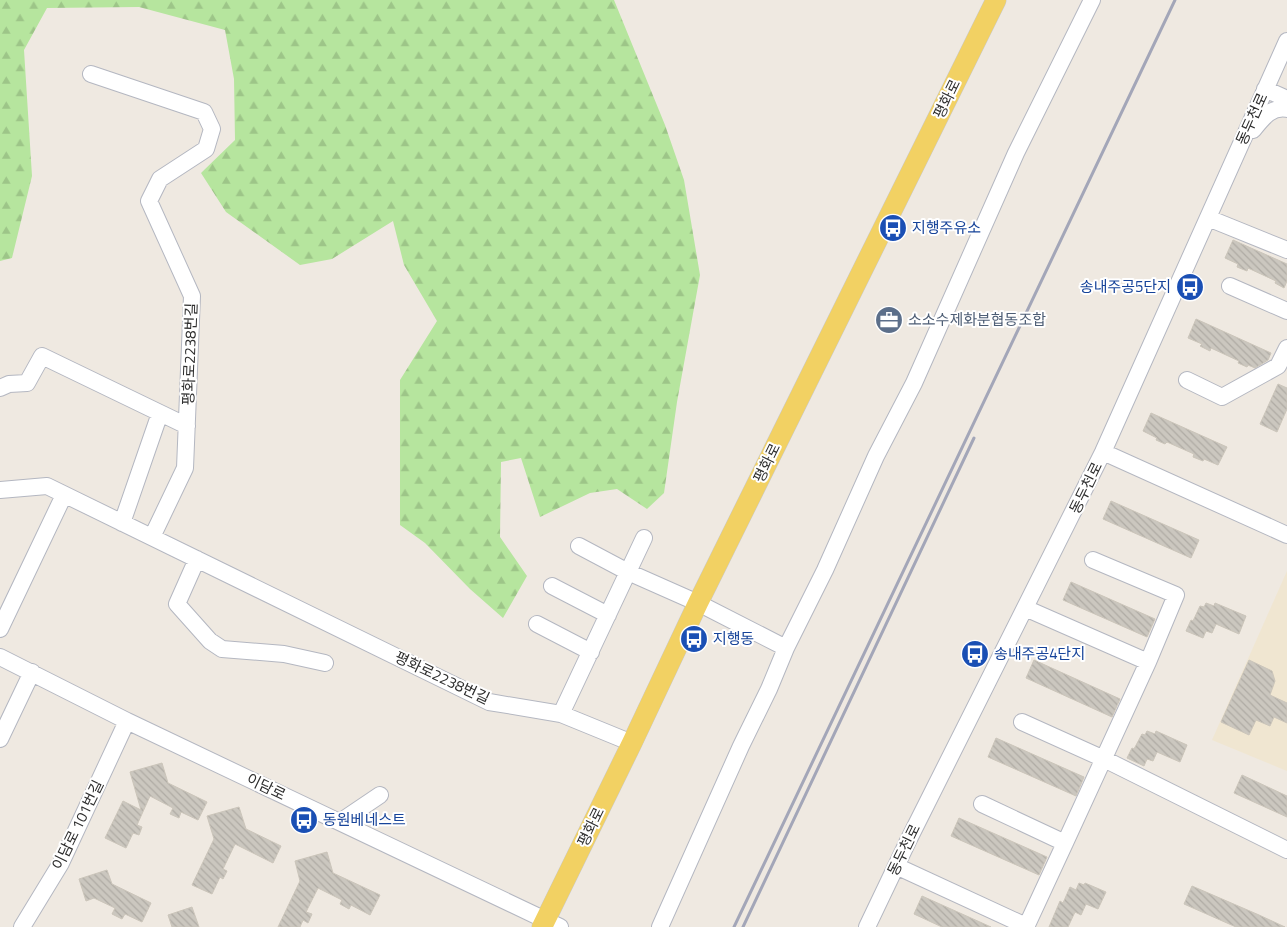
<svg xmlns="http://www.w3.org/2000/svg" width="1287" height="927" font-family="'Titillium Web','Noto Sans KR',sans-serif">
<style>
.education{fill:#f0e6d1}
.forest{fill:url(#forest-firs)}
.building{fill:url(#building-back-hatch);stroke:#cbc5ba}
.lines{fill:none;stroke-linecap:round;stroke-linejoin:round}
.minor-casing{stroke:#b4b7c1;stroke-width:18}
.major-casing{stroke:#c9c9c9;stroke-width:21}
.minor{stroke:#fff;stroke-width:16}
.major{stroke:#f2d163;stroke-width:20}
.rail{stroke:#a3a6b8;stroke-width:3}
.labels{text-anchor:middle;stroke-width:4;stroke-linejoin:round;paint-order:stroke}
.street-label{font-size:15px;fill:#2e2e2e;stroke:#fff}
.transit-label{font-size:15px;fill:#164399;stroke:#fff;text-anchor:start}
.service-label{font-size:15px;fill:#4e5e75;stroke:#fff;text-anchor:start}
</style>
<defs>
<pattern id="forest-firs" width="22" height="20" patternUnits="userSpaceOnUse" patternTransform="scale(1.25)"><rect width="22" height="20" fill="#b6e59e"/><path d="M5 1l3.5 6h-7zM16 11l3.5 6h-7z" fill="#9dc588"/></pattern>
<pattern id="building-back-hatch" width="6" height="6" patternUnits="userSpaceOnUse" patternTransform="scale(1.25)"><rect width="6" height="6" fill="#cbc7bf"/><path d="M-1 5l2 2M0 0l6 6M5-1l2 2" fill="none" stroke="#afaba4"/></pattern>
</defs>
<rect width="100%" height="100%" fill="#efe9e1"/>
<!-- education -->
<path class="education" d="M1287 571V771L1212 740Z"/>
<!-- forest -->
<path class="forest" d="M0 0H614L665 125 684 180 700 275 677 402 664 493 647 509 617 489 590 493 540 517 521 458 501 462 500 537 527 576 503 618 470 589 425 543 400 525V380L437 321 404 265 393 221 332 259 300 265 226 212 201 173 235 140 234 79 225 30 139 7 47 8 24 50 32 176 12 258 0 261Z"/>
<!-- building -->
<path class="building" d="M1233 240 1287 264V281L1284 288 1275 283 1276 281 1248 268 1247 271 1237 267 1238 264 1225 258Z
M1196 319 1271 353 1268 360 1255 368 1248 365 1247 367 1238 363 1239 361 1211 348 1210 351 1200 346 1202 344 1188 338Z
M1278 384 1287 388V409L1277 432 1260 424Z
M1151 413 1227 447 1218 465 1204 459 1203 461 1193 457 1194 454 1167 442 1165 444 1156 440 1157 438 1143 431Z
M1111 501 1199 540 1191 558 1103 519Z
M1071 582 1155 619 1147 637 1063 600Z
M1206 603 1214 606 1215 603 1246 616 1239 634 1216 624 1212 633 1206 631 1203 638 1186 631 1191 620 1193 621 1200 606 1204 607Z
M1034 660 1120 699 1112 717 1026 678Z
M1249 660 1272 671 1275 681 1270 695 1287 703V723L1274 717 1270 726 1256 720 1249 735 1221 722Z
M1147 731 1155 734 1156 731 1187 745 1180 762 1157 752 1153 761 1147 759 1144 766 1127 758 1132 748 1134 749 1142 734 1145 735Z
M996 738 1084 777 1076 796 988 757Z
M162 763 168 783 207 802 198 820 181 812 179 818 170 814 173 808 150 796 137 825 142 827 139 835 133 833 126 848 105 838 123 801 141 810 130 772Z
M1242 775 1287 796V817L1234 793Z
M239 807 246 829 281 846 273 863 235 844 223 869 227 871 223 879 220 877 212 894 192 885 214 839 207 816Z
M959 818 1047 857 1039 875 951 836Z
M327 852 333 873 380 895 370 915 351 905 349 909 340 904 342 900 318 888 306 912 312 914 308 923 303 920 300 927H278L300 881 295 861Z
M107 870 112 884 151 903 142 922 125 914 122 919 112 914 115 908 94 898 86 901 79 879Z
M1079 883 1084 885 1085 883 1106 892 1098 909 1086 904 1081 915 1075 912 1068 927H1049L1060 901 1063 903 1070 887 1076 890Z
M1192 886 1259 915 1285 927H1236L1184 904Z
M922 896 991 927H942L914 914Z
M192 907 199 927H172L168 915Z"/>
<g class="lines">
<!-- minor casing -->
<g class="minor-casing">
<path id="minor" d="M91 74 204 112 212 129 206 149 160 179 149 201 192 296 185 468 152 537
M1265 89 1287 99
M1253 130C1262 119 1271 106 1287 109
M1208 218 1287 250
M1230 286 1287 311
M1187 380 1222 397 1278 366 1287 348
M0 388 9 384 27 383 42 356 187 426
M1103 452 1287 535
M0 490 47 486 489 702 561 714 632 743
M122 523 160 413
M579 546 628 572 698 603 786 648 825 570 876 456 914 383 1016 153 1092 0
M197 559 177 604 210 641 222 649 284 654 325 663
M552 586 608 615
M1025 608 1148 662 1176 595 1093 560
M537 624 591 652
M0 629 64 495
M0 657 127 721 560 927
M561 714 644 538
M1022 722 1104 759 1287 850
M0 739 32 672
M982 804 1065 843 1148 662
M340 822 380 795
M896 866 1026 926
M22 927 61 863 127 721
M660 927 741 746 769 689 786 648
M867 927 909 839 1103 452 1287 41
M1026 927 1065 843"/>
</g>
<!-- major casing -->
<g class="major-casing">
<path id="major" d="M542 927 632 743 698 603 996 0"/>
</g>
<!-- minor -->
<use href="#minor" class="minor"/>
<!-- major -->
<use href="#major" class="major"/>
<!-- rail -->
<path class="rail" d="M734 927 1175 0
M743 927 974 438"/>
</g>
<!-- icons -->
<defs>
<g id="bus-disc" transform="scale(1.4375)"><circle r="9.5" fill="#1a4fb4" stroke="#fff"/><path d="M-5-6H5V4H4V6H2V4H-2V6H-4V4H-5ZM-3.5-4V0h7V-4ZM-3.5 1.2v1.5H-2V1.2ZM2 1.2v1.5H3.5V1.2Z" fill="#fff"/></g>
<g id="office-disc" transform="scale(1.4375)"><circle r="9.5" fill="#5c6f8a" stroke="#fff"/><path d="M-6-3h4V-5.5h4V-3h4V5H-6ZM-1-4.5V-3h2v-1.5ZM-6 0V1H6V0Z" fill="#fff"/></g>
</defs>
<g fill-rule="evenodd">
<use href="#bus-disc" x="893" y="228"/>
<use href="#bus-disc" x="1190" y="287"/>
<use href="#office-disc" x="889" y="320"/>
<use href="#bus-disc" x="694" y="639"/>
<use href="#bus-disc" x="975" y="654"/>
<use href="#bus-disc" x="304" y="820"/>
</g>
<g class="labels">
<!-- street labels -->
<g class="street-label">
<text transform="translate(947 99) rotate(-64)" y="5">평화로</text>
<text transform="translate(1252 119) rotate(-66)" y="5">동두천로</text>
<text transform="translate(190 354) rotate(-88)" y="5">평화로2238번길</text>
<text transform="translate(767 463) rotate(-64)" y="5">평화로</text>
<text transform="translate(1086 488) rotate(-64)" y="5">동두천로</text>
<text transform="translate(442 678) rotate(25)" y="5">평화로2238번길</text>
<text transform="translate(266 787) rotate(26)" y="5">이담로</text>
<text transform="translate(78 825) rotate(-64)" y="5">이담로 101번길</text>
<text transform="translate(591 827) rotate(-64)" y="5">평화로</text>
<text transform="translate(904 850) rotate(-64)" y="5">동두천로</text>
</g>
<!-- transit labels -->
<g class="transit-label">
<text x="912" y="233">지행주유소</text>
<text x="1171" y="292" text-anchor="end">송내주공5단지</text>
<text x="713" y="644">지행동</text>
<text x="994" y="659">송내주공4단지</text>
<text x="323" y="825">동원베네스트</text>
</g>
<!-- service labels -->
<g class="service-label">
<text x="908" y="325">소소수제화분협동조합</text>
</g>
</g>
</svg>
